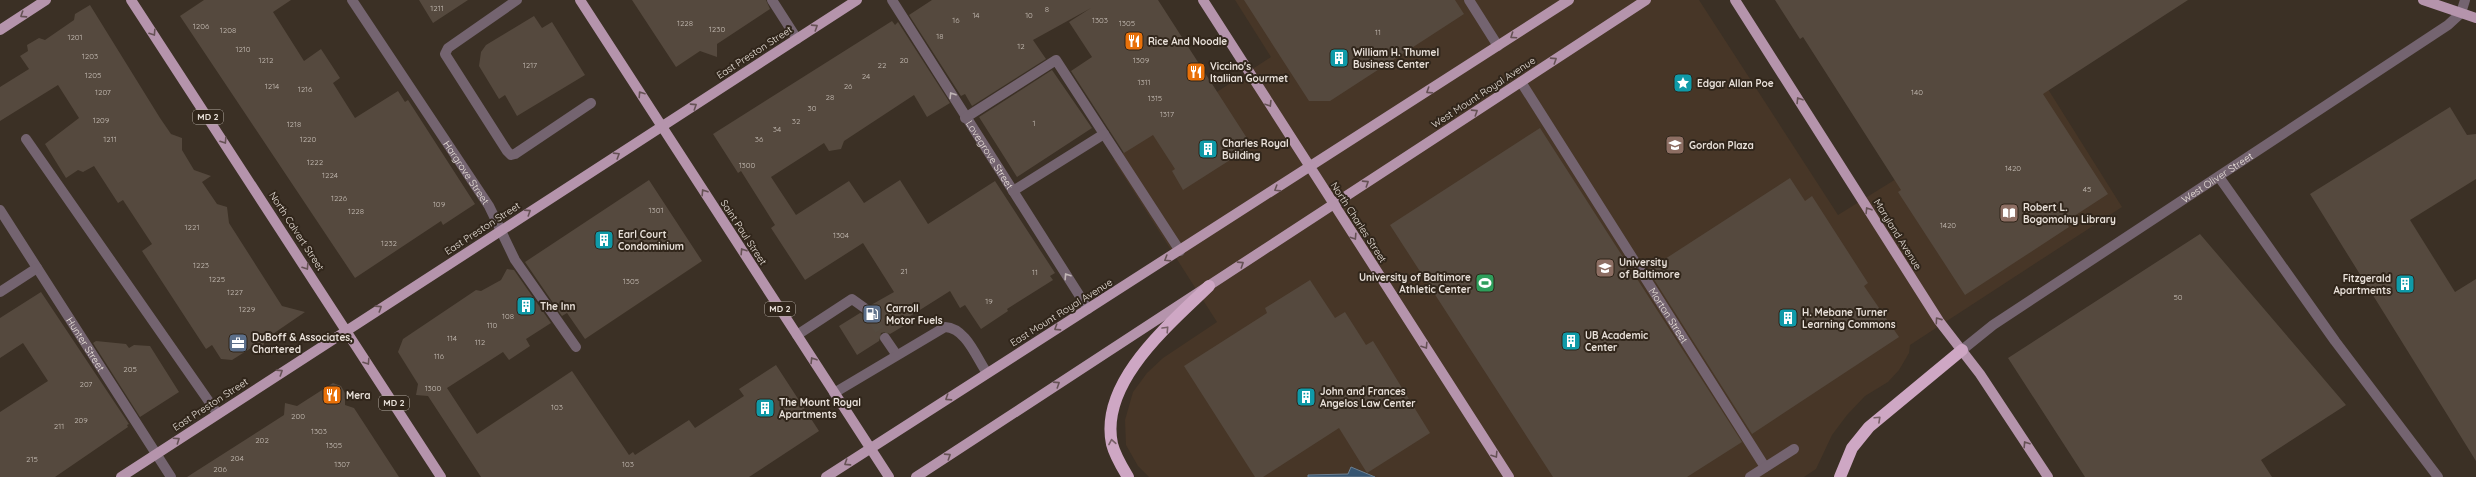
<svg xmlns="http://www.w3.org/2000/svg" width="2476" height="477" font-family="Quicksand,sans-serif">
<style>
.built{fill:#473627}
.water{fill:#365571;stroke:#6c7f90}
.building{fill:#55493e}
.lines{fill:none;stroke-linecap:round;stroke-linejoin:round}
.minor-tunnel{stroke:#554b40;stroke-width:10;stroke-dasharray:10 5;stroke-linecap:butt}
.minor{stroke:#746470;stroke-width:10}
.major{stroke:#b594ac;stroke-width:10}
.highway{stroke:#cea7c4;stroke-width:12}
.oneway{stroke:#665255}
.oneway2{stroke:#c0b5b5}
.oneway3{stroke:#786067}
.labels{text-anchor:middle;stroke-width:4;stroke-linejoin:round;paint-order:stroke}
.number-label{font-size:8px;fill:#c4bbb3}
.shield{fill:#31261b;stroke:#b2a9a1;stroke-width:1}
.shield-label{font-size:9px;font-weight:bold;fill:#e9e1da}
.poi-label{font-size:10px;font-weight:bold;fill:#e9e1da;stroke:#31261b;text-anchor:start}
.street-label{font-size:10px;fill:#e9e1da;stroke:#31261b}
</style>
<rect width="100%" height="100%" fill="#3b3025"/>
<!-- built -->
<path class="built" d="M1235 0H1699L1838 215 1962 138 2041 78 2122 207 1910 345 1909 353 1899 370 1888 382 1865 396 1847 415 1832 435 1816 469 1804 477H1149L1138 466 1126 445 1125 420 1133 392 1147 373 1163 358 1217 322 1113 159 1271 57Z"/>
<!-- water -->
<path class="water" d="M1351 467 1375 477H1308V475L1348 474Z"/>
<!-- building -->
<path class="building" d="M204 0H291L273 12 304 61 321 49 340 78 333 83 355 118 398 91 405 102 408 100 475 204 443 225 441 221 355 278 180 16Z
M419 0H468L433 23Z
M632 0H766L770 9 717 44V57L700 51 676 67Z
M932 0H1158L1252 146 1183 190 1172 171 1175 169 1153 135 1124 153 1071 71 1092 57 1069 22 1091 8 1033 40 1046 59 972 106 965 94 961 96 909 15Z
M1244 0H1455L1464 14 1330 101H1309Z
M1775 0H2188L2043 94 2108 194 2065 222 2069 227 1965 295 1898 192 1901 190 1803 37 1800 39Z
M90 5 160 118 171 134 182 138V150L194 170 211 176 202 182 217 204 227 207 229 223 282 306 305 312 264 340 263 352 251 348 232 360 221 359 212 345 206 349 142 251 152 244 123 200 118 203 94 166 83 172 78 170 66 178 45 144 79 118 58 85 0 121V87L29 69 20 56 28 51 27 45 39 38 45 40 74 20 75 14Z
M534 16 542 28 552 22 585 75 517 116 505 95 499 99 479 66 481 52 486 45Z
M892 21 895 25 898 22 950 103 927 117 914 95 844 141 841 149 829 151 824 143 771 177 796 215 849 181 864 203 900 180 928 224 995 181 1055 273 1050 276 1053 280 1007 309 1008 311 981 329 965 305 960 308 950 291 904 320 907 324 890 334 885 332 881 333 879 341 857 355 839 326 860 313 869 315 872 310 871 305 894 292 863 243 805 280 771 228 775 225 741 171 738 173 713 134Z
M1052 70 1092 128 1017 177 979 117Z
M2450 107 2467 135 2476 134V179L2410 220 2455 292 2476 279V461L2310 194Z
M1540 128 1742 442 1687 477H1553L1390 225Z
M1790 178 1805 201 1812 196 1868 283 1864 286 1899 337 1752 434 1648 270Z
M649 180 702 261 585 339 567 313 562 316 525 262Z
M2200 234 2346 405 2261 460 2272 477H2085L2008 358Z
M507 269 514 270 551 323 526 339 530 346 509 360 503 352 447 388 477 434 572 371 629 455 633 452 635 455 689 420 695 428 744 396 739 389 776 365 819 431 749 477H481L428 396 416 395 418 384 398 352 403 339 476 290 481 291 501 280Z
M1310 280 1335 318 1345 312 1366 345 1373 341 1430 433 1367 473 1339 428 1263 477H1255L1184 366 1267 313 1265 308Z
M41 292 129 424 127 425 128 427 55 477H0V412L48 381 23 343 0 358V318Z
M96 341 126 344 129 348 134 345 150 346 179 392 140 417 93 343Z
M333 383 341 386 345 393V405L354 408 399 477H187L284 415 285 403 297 406Z"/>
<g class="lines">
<!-- minor-tunnel -->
<path class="minor-tunnel" d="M866 309 885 338"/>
<!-- minor -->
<g class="minor">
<path id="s1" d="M352 0 489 206 515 260 576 347"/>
<path d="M517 0 448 48 445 54 507 151 511 155 515 154 591 103"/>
<path d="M772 0 797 39"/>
<path id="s2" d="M892 0 1088 309"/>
<path d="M1469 0 1498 46"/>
<path id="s3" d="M1521 82 1765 467"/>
<path d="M965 118 1056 60 1180 251"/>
<path d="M26 139 217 413"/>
<path d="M2219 177 2335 341 2438 477"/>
<path d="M1013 191 1104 134"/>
<path id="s4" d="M0 210 171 477"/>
<path d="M0 292 37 268"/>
<path d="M797 335 852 299 866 309"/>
<path d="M885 338 896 354"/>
<path id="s5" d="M1962 350 1993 325 2448 25 2461 13 2465 0"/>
<path d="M834 393 945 327C966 328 976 357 987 373"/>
<path d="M1750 477 1794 449"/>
</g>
<!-- major -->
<path class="major" d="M131 0 441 477
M580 0 889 477
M1203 0 1509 477
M1735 0 1939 321 1980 374 2048 477
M2423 0 2476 18
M0 30 46 0
M121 477 857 0
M826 477 1569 0
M916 477 1646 0"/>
<!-- highway -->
<path class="highway" d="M1128 477C1122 467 1115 456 1112 444 1099 382 1170 324 1209 286
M1840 477 1852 448 1869 427 1962 350"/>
</g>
<!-- one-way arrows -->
<defs><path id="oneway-chevron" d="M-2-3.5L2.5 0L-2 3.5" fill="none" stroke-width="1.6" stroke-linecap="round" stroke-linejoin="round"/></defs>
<g class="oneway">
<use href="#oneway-chevron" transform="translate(23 15) rotate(147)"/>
<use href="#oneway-chevron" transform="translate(815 27) rotate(-33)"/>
<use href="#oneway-chevron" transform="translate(153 33) rotate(57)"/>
<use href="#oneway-chevron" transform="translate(1513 36) rotate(146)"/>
<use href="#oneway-chevron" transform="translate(1554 60) rotate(-33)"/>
<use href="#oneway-chevron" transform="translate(1429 91) rotate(147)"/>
<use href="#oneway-chevron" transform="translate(641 94) rotate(-124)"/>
<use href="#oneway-chevron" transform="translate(1799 100) rotate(-122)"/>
<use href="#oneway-chevron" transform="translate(1269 104) rotate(58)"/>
<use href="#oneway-chevron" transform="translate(694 106) rotate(-33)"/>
<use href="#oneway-chevron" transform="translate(1475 112) rotate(-33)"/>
<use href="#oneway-chevron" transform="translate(224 141) rotate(57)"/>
<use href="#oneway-chevron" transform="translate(617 155) rotate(-32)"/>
<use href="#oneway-chevron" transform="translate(1366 183) rotate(-33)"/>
<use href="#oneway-chevron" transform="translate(1277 189) rotate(148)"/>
<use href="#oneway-chevron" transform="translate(704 192) rotate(-123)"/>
<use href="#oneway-chevron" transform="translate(1868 210) rotate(-122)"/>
<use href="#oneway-chevron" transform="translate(528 212) rotate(-33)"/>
<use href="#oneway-chevron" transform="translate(1354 237) rotate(57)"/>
<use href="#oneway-chevron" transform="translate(743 251) rotate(-123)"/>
<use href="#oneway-chevron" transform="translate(1167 259) rotate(148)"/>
<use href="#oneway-chevron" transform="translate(1241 264) rotate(-33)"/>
<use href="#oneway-chevron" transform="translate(306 267) rotate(57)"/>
<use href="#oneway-chevron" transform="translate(379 308) rotate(-33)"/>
<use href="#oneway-chevron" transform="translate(1938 320) rotate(-125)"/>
<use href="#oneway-chevron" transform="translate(1057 328) rotate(147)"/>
<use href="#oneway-chevron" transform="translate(1425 346) rotate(57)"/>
<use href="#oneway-chevron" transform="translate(813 360) rotate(-122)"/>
<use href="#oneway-chevron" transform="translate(367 362) rotate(57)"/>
<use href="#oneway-chevron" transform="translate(280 372) rotate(-33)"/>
<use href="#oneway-chevron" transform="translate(1057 384) rotate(-33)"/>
<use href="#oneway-chevron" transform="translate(948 398) rotate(147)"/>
<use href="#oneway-chevron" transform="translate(177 440) rotate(-34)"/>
<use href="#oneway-chevron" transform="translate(2026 444) rotate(-123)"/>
<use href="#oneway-chevron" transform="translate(1495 455) rotate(57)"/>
<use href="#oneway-chevron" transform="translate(948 456) rotate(-33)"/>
<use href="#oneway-chevron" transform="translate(847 463) rotate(147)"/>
</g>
<g class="oneway2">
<use href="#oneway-chevron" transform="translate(952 95) rotate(-122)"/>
<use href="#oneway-chevron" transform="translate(1067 276) rotate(-123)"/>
</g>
<g class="oneway3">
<use href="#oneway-chevron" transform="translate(1166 329) rotate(-47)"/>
<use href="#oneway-chevron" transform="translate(1878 419) rotate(-43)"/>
<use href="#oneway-chevron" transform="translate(1112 442) rotate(-100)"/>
</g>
<!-- icons -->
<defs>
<g id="restaurant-square" transform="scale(1)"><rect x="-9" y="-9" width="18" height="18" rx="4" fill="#e8710a" stroke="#31261b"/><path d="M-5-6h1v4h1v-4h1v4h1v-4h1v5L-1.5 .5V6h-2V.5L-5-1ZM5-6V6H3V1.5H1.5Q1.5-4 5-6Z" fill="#fff"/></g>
<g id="building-square" transform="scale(1)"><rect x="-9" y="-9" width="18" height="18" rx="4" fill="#0f9aa8" stroke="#31261b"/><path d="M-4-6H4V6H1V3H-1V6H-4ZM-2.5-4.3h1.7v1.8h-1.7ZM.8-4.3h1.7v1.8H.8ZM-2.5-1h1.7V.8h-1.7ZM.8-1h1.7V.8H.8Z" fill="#fff"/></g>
<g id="sight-square" transform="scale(1)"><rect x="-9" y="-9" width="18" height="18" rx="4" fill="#0f9aa8" stroke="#31261b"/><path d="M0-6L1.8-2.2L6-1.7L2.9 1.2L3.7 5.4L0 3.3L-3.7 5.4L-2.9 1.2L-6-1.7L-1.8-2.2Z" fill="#fff"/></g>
<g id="university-square" transform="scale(1)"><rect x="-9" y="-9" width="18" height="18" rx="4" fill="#8d6e63" stroke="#31261b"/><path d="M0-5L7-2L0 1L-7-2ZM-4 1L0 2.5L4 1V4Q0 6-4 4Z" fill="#fff"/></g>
<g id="library-square" transform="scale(1)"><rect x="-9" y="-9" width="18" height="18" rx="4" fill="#8d6e63" stroke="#31261b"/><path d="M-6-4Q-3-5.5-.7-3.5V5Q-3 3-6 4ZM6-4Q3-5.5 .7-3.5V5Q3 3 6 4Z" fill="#fff"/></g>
<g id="stadium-square" transform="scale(1)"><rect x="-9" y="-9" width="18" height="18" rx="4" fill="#2e9e5b" stroke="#31261b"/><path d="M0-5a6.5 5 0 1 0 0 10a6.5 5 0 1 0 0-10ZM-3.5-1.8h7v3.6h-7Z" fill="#fff"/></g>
<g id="fuel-square" transform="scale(1)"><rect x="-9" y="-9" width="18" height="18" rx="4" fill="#5c6f8a" stroke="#31261b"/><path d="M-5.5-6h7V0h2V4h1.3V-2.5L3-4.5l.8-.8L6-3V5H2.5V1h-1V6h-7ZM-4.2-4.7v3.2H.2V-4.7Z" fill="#fff"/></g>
<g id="office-square" transform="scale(1)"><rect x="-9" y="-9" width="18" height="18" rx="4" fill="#5c6f8a" stroke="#31261b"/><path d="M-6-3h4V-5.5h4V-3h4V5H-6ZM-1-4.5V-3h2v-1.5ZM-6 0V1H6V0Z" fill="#fff"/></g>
</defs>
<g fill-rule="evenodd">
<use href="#restaurant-square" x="1134" y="41"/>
<use href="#building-square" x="1339" y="58"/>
<use href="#restaurant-square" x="1196" y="72"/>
<use href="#sight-square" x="1683" y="83"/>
<use href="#university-square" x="1675" y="145"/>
<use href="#building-square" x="1208" y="149"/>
<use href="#library-square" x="2009" y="213"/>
<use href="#building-square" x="604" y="240"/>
<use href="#university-square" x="1605" y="268"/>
<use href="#stadium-square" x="1485" y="283"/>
<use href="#building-square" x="2405" y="284"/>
<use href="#building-square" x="526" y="306"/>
<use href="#fuel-square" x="872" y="314"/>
<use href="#building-square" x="1788" y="318"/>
<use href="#building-square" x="1571" y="341"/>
<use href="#office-square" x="238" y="343"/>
<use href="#restaurant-square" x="332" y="395"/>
<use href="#building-square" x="1306" y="397"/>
<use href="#building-square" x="765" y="408"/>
</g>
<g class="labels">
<!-- number labels -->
<g class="number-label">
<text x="437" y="11">1211</text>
<text x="1047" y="12">8</text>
<text x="976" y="18">14</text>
<text x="1029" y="18">10</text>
<text x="956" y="23">16</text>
<text x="1100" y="23">1303</text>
<text x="685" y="26">1228</text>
<text x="1127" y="26">1305</text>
<text x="201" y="29">1206</text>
<text x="717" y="32">1230</text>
<text x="228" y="33">1208</text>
<text x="1378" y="35">11</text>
<text x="940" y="39">18</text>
<text x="75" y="40">1201</text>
<text x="1021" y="49">12</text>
<text x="243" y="52">1210</text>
<text x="90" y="59">1203</text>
<text x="266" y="63">1212</text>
<text x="904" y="63">20</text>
<text x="1141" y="63">1309</text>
<text x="530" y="68">1217</text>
<text x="882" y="68">22</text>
<text x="93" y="78">1205</text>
<text x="866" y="79">24</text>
<text x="1144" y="85">1311</text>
<text x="272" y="89">1214</text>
<text x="848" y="89">26</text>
<text x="305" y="92">1216</text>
<text x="103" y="95">1207</text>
<text x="1917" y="95">140</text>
<text x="830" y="100">28</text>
<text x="1155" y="101">1315</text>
<text x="812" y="111">30</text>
<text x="1167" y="117">1317</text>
<text x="101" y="123">1209</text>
<text x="796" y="124">32</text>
<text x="1034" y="126">1</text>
<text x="294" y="127">1218</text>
<text x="777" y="132">34</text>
<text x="110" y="142">1211</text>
<text x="308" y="142">1220</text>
<text x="759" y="142">36</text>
<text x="315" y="165">1222</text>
<text x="747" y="168">1300</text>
<text x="2013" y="171">1420</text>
<text x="330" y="178">1224</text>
<text x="2087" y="192">45</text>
<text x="339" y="201">1226</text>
<text x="439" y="207">109</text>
<text x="656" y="213">1301</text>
<text x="356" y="214">1228</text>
<text x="1948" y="228">1420</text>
<text x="192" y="230">1221</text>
<text x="841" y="238">1304</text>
<text x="389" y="246">1232</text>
<text x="201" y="268">1223</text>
<text x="904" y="274">21</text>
<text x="1035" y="275">11</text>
<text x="217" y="282">1225</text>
<text x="631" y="284">1305</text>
<text x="235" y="295">1227</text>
<text x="2178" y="300">50</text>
<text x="989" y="304">19</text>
<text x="247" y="312">1229</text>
<text x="508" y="319">108</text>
<text x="492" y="328">110</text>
<text x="452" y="341">114</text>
<text x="480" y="345">112</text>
<text x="439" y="359">116</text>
<text x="130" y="372">205</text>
<text x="86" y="387">207</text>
<text x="433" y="391">1300</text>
<text x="557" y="410">103</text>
<text x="298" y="419">200</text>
<text x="81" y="423">209</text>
<text x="59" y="429">211</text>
<text x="319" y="434">1303</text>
<text x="262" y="443">202</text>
<text x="334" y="448">1305</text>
<text x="237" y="461">204</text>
<text x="32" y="462">215</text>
<text x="342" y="467">1307</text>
<text x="628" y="467">103</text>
<text x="220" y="472">206</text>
</g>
<!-- shield labels -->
<g class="shield">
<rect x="193" y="110" width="30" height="14" rx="3"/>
<rect x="765" y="302" width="30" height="14" rx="3"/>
<rect x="379" y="396" width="30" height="14" rx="3"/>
</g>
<g class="shield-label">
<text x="208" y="120">MD 2</text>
<text x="780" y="312">MD 2</text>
<text x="394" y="406">MD 2</text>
</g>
<!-- poi labels -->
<g class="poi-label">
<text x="1148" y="45">Rice And Noodle</text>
<text x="1353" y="56">William H. Thumel<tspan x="1353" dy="12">Business Center</tspan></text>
<text x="1210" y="70">Viccino's<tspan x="1210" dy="12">Italiian Gourmet</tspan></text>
<text x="1697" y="87">Edgar Allan Poe</text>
<text x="1222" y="147">Charles Royal<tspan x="1222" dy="12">Building</tspan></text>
<text x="1689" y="149">Gordon Plaza</text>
<text x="2023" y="211">Robert L.<tspan x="2023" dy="12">Bogomolny Library</tspan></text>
<text x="618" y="238">Earl Court<tspan x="618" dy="12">Condominium</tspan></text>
<text x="1619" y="266">University<tspan x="1619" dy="12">of Baltimore</tspan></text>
<text x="1471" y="281" text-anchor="end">University of Baltimore<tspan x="1471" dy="12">Athletic Center</tspan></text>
<text x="2391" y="282" text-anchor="end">Fitzgerald<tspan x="2391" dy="12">Apartments</tspan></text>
<text x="540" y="310">The Inn</text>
<text x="886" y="312">Carroll<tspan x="886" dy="12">Motor Fuels</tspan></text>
<text x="1802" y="316">H. Mebane Turner<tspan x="1802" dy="12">Learning Commons</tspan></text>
<text x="1585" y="339">UB Academic<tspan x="1585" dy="12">Center</tspan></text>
<text x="252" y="341">DuBoff &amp; Associates,<tspan x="252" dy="12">Chartered</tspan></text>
<text x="1320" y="395">John and Frances<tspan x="1320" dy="12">Angelos Law Center</tspan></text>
<text x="346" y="399">Mera</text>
<text x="779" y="406">The Mount Royal<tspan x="779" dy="12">Apartments</tspan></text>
</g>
<!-- street labels -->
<g class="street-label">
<text transform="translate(754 52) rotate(-33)" y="4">East Preston Street</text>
<text transform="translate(1483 92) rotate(-33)" y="4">West Mount Royal Avenue</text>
<text dy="4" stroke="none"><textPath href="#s2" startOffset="183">Lovegrove Street</textPath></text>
<text dy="4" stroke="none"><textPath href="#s1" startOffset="207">Hargrove Street</textPath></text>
<text dy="4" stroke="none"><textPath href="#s5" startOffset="308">West Oliver Street</textPath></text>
<text transform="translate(1359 222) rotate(57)" y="4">North Charles Street</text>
<text transform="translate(482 228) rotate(-33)" y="4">East Preston Street</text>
<text transform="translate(297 231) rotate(57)" y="4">North Calvert Street</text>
<text transform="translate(744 232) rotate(57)" y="4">Saint Paul Street</text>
<text transform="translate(1898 234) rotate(58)" y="4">Maryland Avenue</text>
<text transform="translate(1061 312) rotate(-32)" y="4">East Mount Royal Avenue</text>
<text dy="4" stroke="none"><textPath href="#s3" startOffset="276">Morton Street</textPath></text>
<text dy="4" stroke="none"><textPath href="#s4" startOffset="159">Hunter Street</textPath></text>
<text transform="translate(210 404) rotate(-33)" y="4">East Preston Street</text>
</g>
</g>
</svg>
